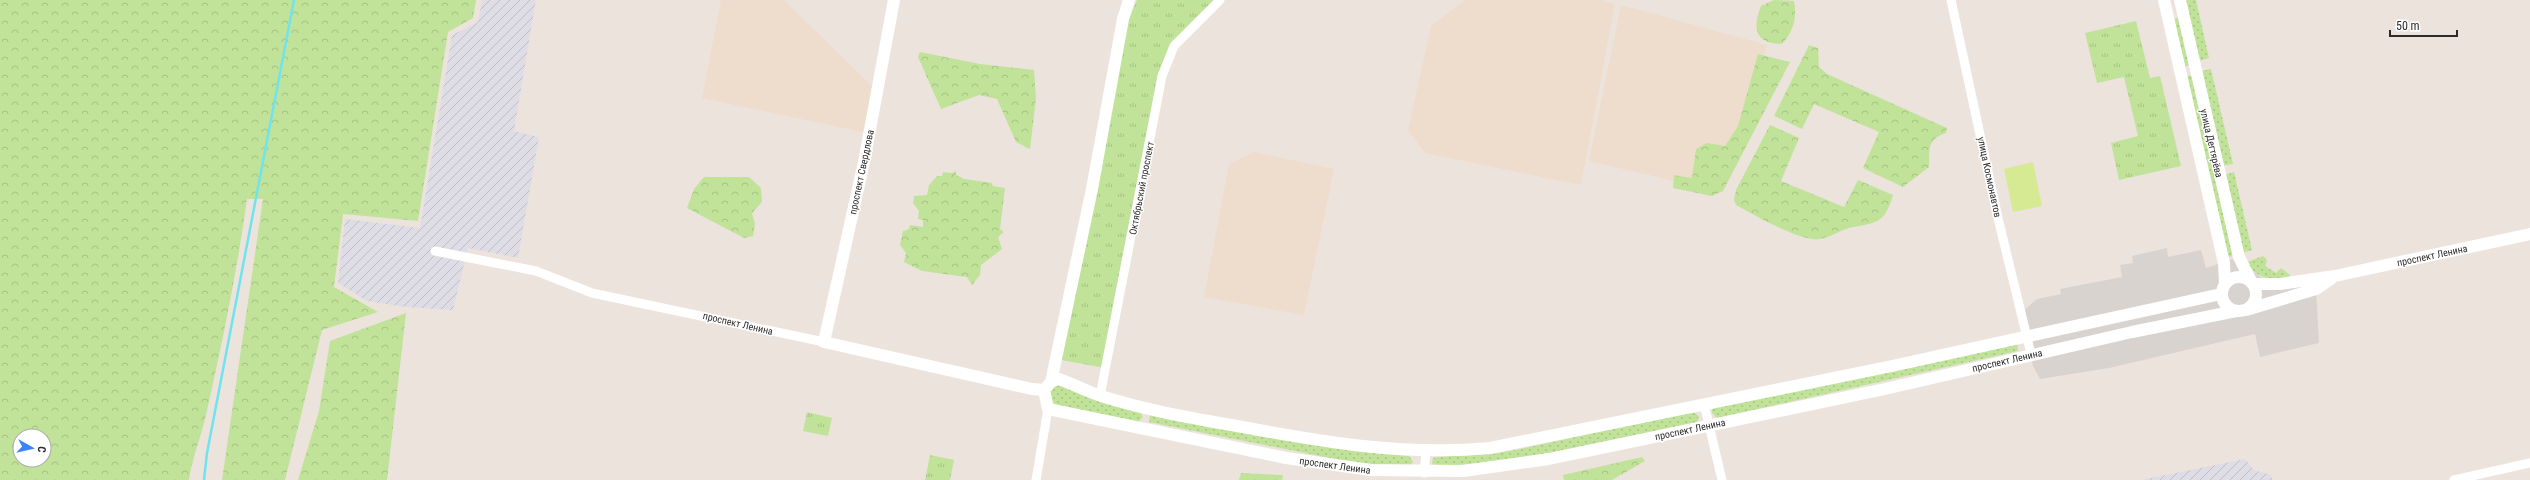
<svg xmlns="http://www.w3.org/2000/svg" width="2530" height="480" font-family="'Roboto Condensed',sans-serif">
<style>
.industrial{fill:url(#industrial-furrows)}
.education{fill:#edc}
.grass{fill:url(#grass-dots)}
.forest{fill:url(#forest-crowns);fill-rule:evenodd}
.park{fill:url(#park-tufts)}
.pitch{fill:#d6ea94}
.plaza{fill:#d9d3cf}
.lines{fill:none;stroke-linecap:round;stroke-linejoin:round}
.stream{stroke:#6fe4ef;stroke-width:2.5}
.street{stroke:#fff;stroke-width:9}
.secondary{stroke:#fff;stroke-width:12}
.labels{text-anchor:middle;stroke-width:3;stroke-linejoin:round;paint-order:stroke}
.street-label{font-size:10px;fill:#2a2a2a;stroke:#fff}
</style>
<defs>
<pattern id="industrial-furrows" width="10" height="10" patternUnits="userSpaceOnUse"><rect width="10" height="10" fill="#dedde5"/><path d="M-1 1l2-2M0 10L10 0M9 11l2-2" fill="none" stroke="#bfbec5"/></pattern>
<pattern id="grass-dots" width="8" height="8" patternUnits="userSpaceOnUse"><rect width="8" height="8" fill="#c0e399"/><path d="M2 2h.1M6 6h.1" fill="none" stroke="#a5c384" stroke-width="1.8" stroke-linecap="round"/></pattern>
<pattern id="forest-crowns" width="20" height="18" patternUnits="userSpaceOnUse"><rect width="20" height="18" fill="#c0e399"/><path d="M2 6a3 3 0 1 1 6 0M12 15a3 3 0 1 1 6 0" fill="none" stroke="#a5c384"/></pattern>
<pattern id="park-tufts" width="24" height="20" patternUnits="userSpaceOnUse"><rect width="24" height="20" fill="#c0e399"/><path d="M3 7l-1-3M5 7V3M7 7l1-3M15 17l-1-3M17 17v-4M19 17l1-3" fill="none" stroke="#a5c384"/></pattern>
</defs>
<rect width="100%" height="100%" fill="#ece3dc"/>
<!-- industrial -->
<path class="industrial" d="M482 0H536L514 131 539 137 518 258 468 248 453 310 406 307 367 301 338 283 345 219 420 228 452 35 478 22Z
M2245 459 2254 470 2271 475 2273 480H2141Z"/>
<!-- education -->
<path class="education" d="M721 0H784L874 88 867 133 702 98Z
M1465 0H1602L1615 4 1581 185 1425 153 1408 130 1431 26Z
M1621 5 1767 45 1739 144 1717 191 1589 161Z
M1254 152 1334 169 1304 315 1204 297 1229 164Z"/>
<!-- grass -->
<path class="grass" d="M2184 0H2196L2209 58 2198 61Z
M2179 18 2189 65 2185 66 2174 19Z
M2211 69 2233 164 2221 166 2201 71Z
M2192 75 2233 256 2228 257 2187 76Z
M2234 172 2252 250 2242 253 2224 175Z
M2263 256 2267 260 2265 266 2276 273 2281 268 2290 275 2286 280C2267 279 2258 278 2245 263Z
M2017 343 2018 351 1717 418 1712 413V409L1716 407Z
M1056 384 1140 412 1143 417 1138 422 1055 405 1051 400 1049 391Z
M1693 412 1699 416 1697 422 1516 460 1434 467 1432 463 1433 458 1437 457 1492 454 1515 450Z
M1150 414 1352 451 1409 456 1413 462 1408 467 1350 462 1149 422Z"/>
<!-- forest -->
<path class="forest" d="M0 0H476L473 18 448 32 418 221 343 214 334 287 378 312 322 330 285 480H222L263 199H247C237 272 222 344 206 415 201 437 192 458 189 480H0ZM20 436H44V460H20Z
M1774 0 1794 1C1797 17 1794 31 1782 44 1755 44 1752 28 1761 6Z
M1809 45 1818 48 1819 67 1827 74 1947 128 1946 133C1926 140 1930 149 1929 167L1903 187 1863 168 1879 132 1814 104 1802 129 1774 116Z
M920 52 980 64 1034 70 1036 98 1030 149 1016 142 997 99 979 95 941 109 918 57Z
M1758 54 1790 62 1723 191 1712 196 1673 188 1674 175 1692 178 1696 149 1707 143 1725 146 1738 126Z
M1770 125 1799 138 1781 181 1844 207 1858 180 1893 195C1884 226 1875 222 1849 228 1839 231 1831 237 1820 239 1802 243 1753 214 1736 205L1734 200 1736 190Z
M956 171V175L964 179 992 183 993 186 1005 188 1000 229 1004 232 998 237 1002 249 981 265 980 275 972 285 967 277 922 271 904 262 906 253 900 245 903 231 909 229 910 225 923 227V220L918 219 919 211 913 203 914 196 927 195 929 185 937 176H942L943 172 952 173Z
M704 177H749L761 188 762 202 752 213 755 224 753 236 744 238 687 208 694 189Z
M406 313 387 480H298L319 411 330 341Z
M1642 457 1645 461 1612 480H1564L1563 475Z
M1241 473 1283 475 1282 480H1239Z"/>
<!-- park -->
<path class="park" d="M1137 0H1220L1171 46 1105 368 1061 360 1128 21Z
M2136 21 2150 78 2160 76 2181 166 2119 180 2111 143 2138 136 2124 77 2097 83 2085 33Z
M807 412 832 418 828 436 803 431Z
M930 455 954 460 950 480H925Z"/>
<!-- pitch -->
<path class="pitch" d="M2033 162 2042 206 2013 212 2004 169Z"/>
<!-- plaza -->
<path class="plaza" d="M2167 248 2168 257 2201 250 2206 268 2239 257 2253 272 2264 279 2316 289 2319 343 2260 357 2255 334 2109 368 2040 379 2033 366 2022 312 2037 299 2061 294 2060 289 2122 277 2120 265 2133 263 2132 256Z"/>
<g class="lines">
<!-- stream -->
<path class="stream" d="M204 480 207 453 294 0"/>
<!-- street -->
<path class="street" d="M1951 0 1998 218 2031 354
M435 251 536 271 592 293 824 342
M1100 396 1162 76 1174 46 1220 0
M1704 404 1722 480
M1424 473 1426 452
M1036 480 1048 409
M2454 480 2530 463"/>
<!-- secondary -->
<path class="secondary" d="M894 0 864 162 824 342 1032 389 1044 390
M2164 0 2224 263 2225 284
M2180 0 2239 257 2252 283
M2222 294a17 17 0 1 1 34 0a17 17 0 1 1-34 0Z
M2253 284H2280L2335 276 2530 234
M2221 294 1892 366 1490 448C1403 456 1323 442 1237 426 1192 418 1145 410 1101 396 1086 391 1073 384 1059 379L1051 382 1044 390 1048 409 1286 458 1370 470 1463 471 1549 459 1885 389 2132 332 2236 311
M2246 310 2316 289 2331 279
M1051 382 1092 189 1123 19 1129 0"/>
</g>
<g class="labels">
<!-- street labels -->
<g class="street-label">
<text transform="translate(2212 143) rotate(77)" y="4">улица Дегтярёва</text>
<text transform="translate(861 172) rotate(-78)" y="4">проспект Свердлова</text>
<text transform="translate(1990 177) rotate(78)" y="4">улица Космонавтов</text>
<text transform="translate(1141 188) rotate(-79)" y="4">Октябрьский проспект</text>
<text transform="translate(2432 255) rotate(-12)" y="4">проспект Ленина</text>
<text transform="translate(738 323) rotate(13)" y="4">проспект Ленина</text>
<text transform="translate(2007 360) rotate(-13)" y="4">проспект Ленина</text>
<text transform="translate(1690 429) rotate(-12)" y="4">проспект Ленина</text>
<text transform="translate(1335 465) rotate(8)" y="4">проспект Ленина</text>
</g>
</g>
<!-- north arrow -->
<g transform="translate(32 448) rotate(98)"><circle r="19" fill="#ffffff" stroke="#aaaaaa"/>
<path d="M0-3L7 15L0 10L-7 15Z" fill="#3c82fa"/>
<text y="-6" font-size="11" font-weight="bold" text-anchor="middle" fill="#2a2a2a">С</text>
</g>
<!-- scale -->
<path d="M2390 30v6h67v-6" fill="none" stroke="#2a2a2a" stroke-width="2"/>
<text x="2396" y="30" font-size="12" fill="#2a2a2a" stroke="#ffffff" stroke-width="3" paint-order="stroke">50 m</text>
</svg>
